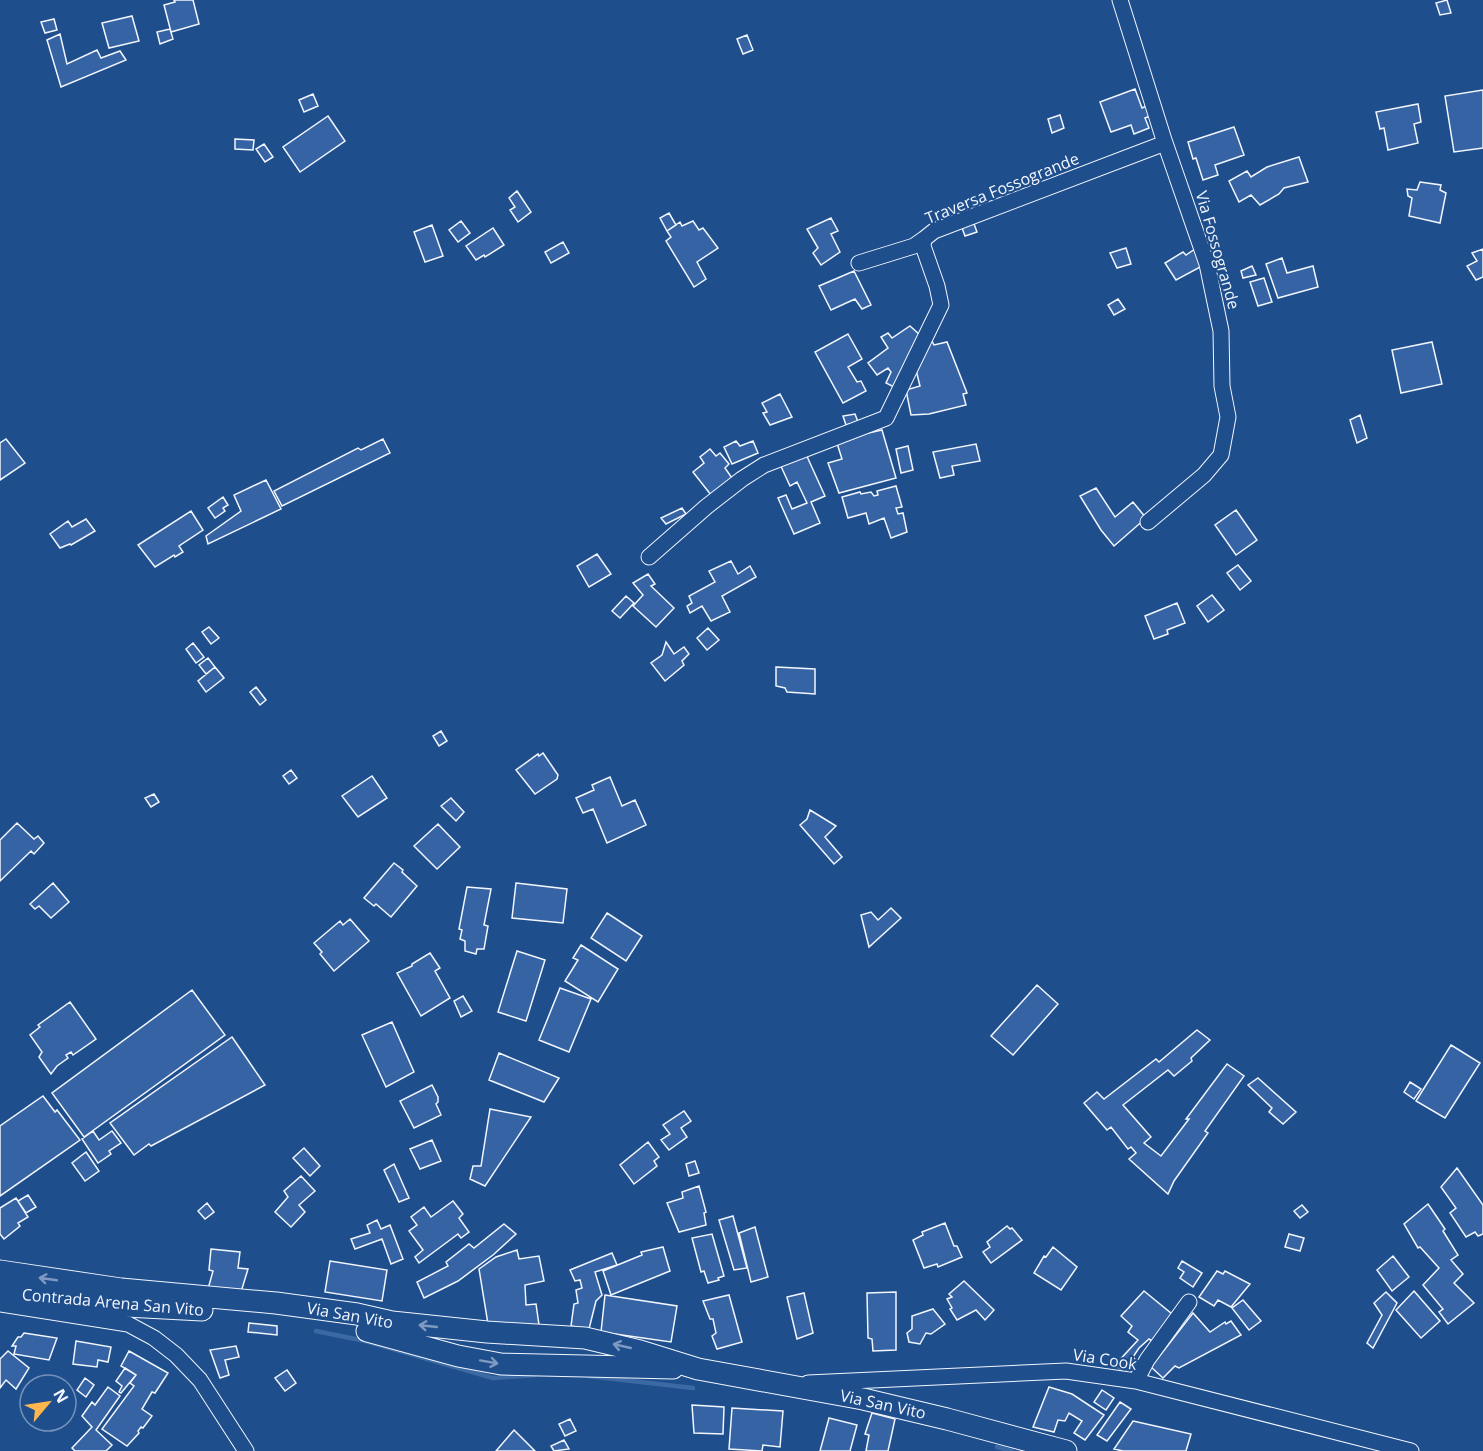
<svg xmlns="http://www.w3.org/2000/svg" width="1483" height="1451" font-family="'Open Sans',sans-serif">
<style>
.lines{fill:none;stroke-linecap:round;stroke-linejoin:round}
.stream{stroke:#3b69a3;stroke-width:4.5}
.building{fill:#3563a3;stroke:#f2f6ff;stroke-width:1.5}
.street-casing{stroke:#f2f6ff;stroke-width:17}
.secondary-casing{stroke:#f2f6ff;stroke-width:23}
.street{stroke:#1f4e8c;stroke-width:15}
.secondary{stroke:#1f4e8c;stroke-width:21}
.oneway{stroke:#7e9ac0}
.labels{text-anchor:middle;stroke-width:4.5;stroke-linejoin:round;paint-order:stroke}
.street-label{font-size:16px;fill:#f2f6ff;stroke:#1f4e8c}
</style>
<rect width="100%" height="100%" fill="#1f4e8c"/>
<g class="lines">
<!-- stream -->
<path class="stream" d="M316 1331 365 1341 493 1378 535 1375
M588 1376 693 1388
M997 1447 1012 1451"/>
</g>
<!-- building -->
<path class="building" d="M174 0H193L199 24 171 32 164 5 175 2Z
M1447 0 1451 13 1440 15 1436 3Z
M132 16 139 41 109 48 102 23Z
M54 19 57 30 45 33 41 22Z
M170 29 173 39 160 44 157 32Z
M60 34 67 64 97 50 101 58 120 51 126 60 61 87 47 40Z
M747 35 753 50 743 54 737 39Z
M1135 89 1142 108 1149 105 1153 115 1145 118 1149 128 1134 134 1131 125 1111 132 1100 102Z
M1483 90V148L1454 152 1445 96Z
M313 94 318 106 304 112 299 100Z
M1418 104 1421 122 1414 124 1418 143 1388 150 1384 128 1380 129 1376 112Z
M1060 115 1064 128 1052 133 1048 119Z
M328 116 345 141 300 172 283 147Z
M1234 127 1244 155 1215 165 1218 175 1203 180 1196 158 1193 159 1188 142Z
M235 139 254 140 253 150 235 149Z
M264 144 273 157 265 162 256 149Z
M1299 157 1308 182 1284 188 1279 194 1260 205 1251 195 1239 202 1229 181 1247 171 1251 177 1267 167Z
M1420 182 1441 185 1440 190 1446 193 1440 223 1409 216 1412 198 1408 196 1407 189 1417 190Z
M517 191 531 212 518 222 510 210 515 207 509 198Z
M669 213 676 225 667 231 660 218Z
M831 218 838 231 831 234 840 252 821 265 813 253 818 248 807 229Z
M461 221 470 233 458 242 449 230Z
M693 221 699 230 703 228 718 248 697 262 706 279 694 287 666 241 671 237 667 231 680 222 682 226Z
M973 221 977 232 965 236 961 225Z
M432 225 443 256 425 262 414 232Z
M493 228 504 245 485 257 484 255 476 260 466 246Z
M563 242 569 253 551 263 545 252Z
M1126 248 1131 264 1117 268 1110 253Z
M1195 249 1204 265 1176 280 1165 263 1183 252 1186 255Z
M1483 249V277L1476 280 1467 266 1477 261 1472 253Z
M1282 258 1287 273 1313 266 1318 287 1278 298 1266 264Z
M1252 266 1256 275 1243 278 1241 271Z
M854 271 871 305 862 309 855 299 831 310 819 286Z
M1264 278 1272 302 1258 306 1250 282Z
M1118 299 1125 309 1114 315 1108 305Z
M910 326 920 335 894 387 886 383 891 372 888 368 877 375 868 363 888 348 881 337 888 333 892 338Z
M848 334 862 359 848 367 857 382 861 381 866 391 843 403 815 352Z
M929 335 934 345 947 342 967 393 963 394 966 405 929 414 911 415 906 390 920 386 914 362Z
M1432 342 1442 384 1401 393 1392 350Z
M780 394 792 417 770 425 763 413 767 412 762 403Z
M855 414 858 422 846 425 843 416Z
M1360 415 1367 438 1357 443 1350 420Z
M882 430 896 478 839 493 828 463 842 459 836 440Z
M6 439 25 463 0 480V443Z
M383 439 390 453 282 506 274 491 358 448 361 450Z
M736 441 740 446 753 441 758 453 732 464 724 447Z
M976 444 980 461 952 466 954 475 940 478 933 452Z
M908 446 913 470 901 473 896 449Z
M710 449 716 456 720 453 729 464 725 468 732 478 711 495 693 472 704 463 700 457Z
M805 452 825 496 811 502 820 523 794 534 778 498 786 495 792 509 807 503 797 482 790 486 779 462Z
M266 480 281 509 208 544 206 536 241 511 234 495Z
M896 486 902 507 896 508 898 514 903 513 907 532 891 538 884 518 869 524 866 513 848 518 842 497 860 492 861 494 871 492 874 496 878 495 877 491Z
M1096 488 1115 517 1133 502 1146 518 1114 546 1101 530 1080 496Z
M223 497 228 505 223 508 225 511 215 518 208 508Z
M682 508 686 514 666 524 661 518Z
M1236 510 1257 540 1236 555 1215 525Z
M191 511 203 530 179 546 183 552 175 557 174 555 155 567 138 545Z
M86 519 95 531 71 545 70 544 60 548 50 534 68 521 72 527Z
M597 554 611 574 589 587 577 566Z
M731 561 738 574 750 566 756 577 722 596 730 612 711 621 702 606 690 613 687 606 692 603 689 596 715 582 709 571Z
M1238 565 1251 581 1240 590 1227 573Z
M648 574 655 584 651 586 674 608 656 627 633 606 643 595 633 583Z
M1212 595 1224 610 1208 622 1197 606Z
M626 596 634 603 620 618 612 611Z
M1177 603 1185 623 1167 630 1168 634 1154 639 1145 616Z
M209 627 219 638 211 644 202 632Z
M708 628 719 640 707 650 697 638Z
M666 642 674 654 684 647 689 654 682 661 684 665 665 681 651 663 662 655Z
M193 643 204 657 196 663 186 649Z
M208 658 215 667 206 674 199 665Z
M215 667 224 678 206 692 198 681Z
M776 667 815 669V694L787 692 785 688 776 686Z
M256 687 266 700 260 705 250 692Z
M441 731 447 741 439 746 433 736Z
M543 753 558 775 557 779 535 794 516 770 538 754 539 756Z
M291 770 297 778 289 784 283 776Z
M372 776 387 798 358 817 342 796Z
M610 777 622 806 635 800 646 825 607 843 593 809 583 813 576 798 594 790 592 785Z
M154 794 159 802 151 807 145 798Z
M451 798 464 812 456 821 441 806Z
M810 810 836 826 825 837 842 857 834 864 800 825 807 819Z
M17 823 34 839 38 836 44 843 34 854 31 851 0 881V840Z
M438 824 460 847 437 869 414 846Z
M394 863 403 870 402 872 417 886 391 917 376 904 374 906 364 898Z
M53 883 69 902 51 918 39 906 35 909 30 904Z
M516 883 567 889 563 923 512 918Z
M467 887 491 889 484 925 488 926 484 949H477L476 954 465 951V941L460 939 462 930 459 929Z
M891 908 901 918 869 947 861 915 871 912 878 920Z
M607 913 642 936 626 961 591 938Z
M350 919 369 941 334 971 320 954 322 952 314 943 340 921 343 925Z
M581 945 618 969 598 1002 565 981 578 960 573 958Z
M517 951 545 960 526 1021 498 1012Z
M430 953 440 968 435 971 450 998 421 1016 397 973 412 966V964Z
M1037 985 1058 1004 1013 1055 991 1036Z
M560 988 591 999 569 1052 539 1040Z
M192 990 225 1035 84 1137 52 1093Z
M463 996 472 1011 461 1017 454 1001Z
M70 1002 96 1039 73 1055 71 1052 66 1055 68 1058 57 1066 51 1074 39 1057 42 1052 30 1035 40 1027 38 1025Z
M392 1022 414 1072 386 1087 362 1035Z
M1197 1030 1210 1040 1191 1058 1192 1061 1174 1076 1168 1070 1123 1105 1151 1137 1144 1143 1161 1156 1189 1119H1186L1227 1064 1244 1076 1205 1131 1208 1133 1174 1181 1168 1194 1129 1159 1136 1153 1131 1147 1128 1149 1111 1127 1107 1130 1084 1103 1097 1092 1104 1099 1156 1059 1159 1062Z
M232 1037 265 1085 151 1146 149 1144 134 1155 110 1123Z
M1451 1045 1480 1063 1445 1118 1416 1101Z
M499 1053 559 1078 544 1102 489 1080Z
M1258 1078 1296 1112 1283 1124 1269 1112 1272 1108 1248 1085Z
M1410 1082 1421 1089 1414 1099 1404 1092Z
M432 1085 438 1097V1102L436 1104 441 1115 414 1128 400 1101Z
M43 1096 55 1112 57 1110 80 1140 0 1196V1126Z
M490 1109 531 1117 485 1186 470 1179 473 1166H481Z
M684 1111 691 1121 681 1128 687 1137 669 1150 661 1140 670 1134 663 1125Z
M93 1131 99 1140 112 1131 121 1143 109 1151 111 1154 98 1163 82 1139Z
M432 1140 441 1161 420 1169 410 1149Z
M648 1142 659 1157 654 1161 657 1166 634 1184 620 1165Z
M304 1148 320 1166 310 1176 293 1158Z
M86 1152 99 1171 85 1181 72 1163Z
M695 1161 699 1173 689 1176 686 1164Z
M394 1164 409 1198 399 1202 384 1170Z
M1457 1168 1483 1205V1234L1478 1236 1475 1232 1466 1237 1450 1213 1456 1208 1441 1187Z
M301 1176 315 1191 299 1205 305 1212 291 1227 275 1212 288 1197 284 1191Z
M699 1186 706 1212 704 1213 706 1225 679 1232 667 1203 683 1198 682 1192Z
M28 1195 36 1207 26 1213 18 1201Z
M16 1198 28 1217 18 1223 20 1226 4 1239 0 1234V1208Z
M453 1201 463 1214 459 1218 469 1232 461 1238 458 1234 419 1263 415 1257 423 1250 409 1231 417 1225 411 1217 424 1207 431 1217Z
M207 1203 214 1212 205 1219 198 1211Z
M1428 1204 1445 1229 1443 1231 1458 1255 1451 1260 1463 1274 1454 1283 1474 1303 1448 1324 1439 1312 1443 1309 1423 1285 1439 1268 1420 1247 1418 1248 1404 1224Z
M1302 1205 1308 1212 1300 1218 1294 1211Z
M733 1216 747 1268 734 1270 719 1220Z
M377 1220 381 1229 390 1225 403 1259 391 1264 382 1239 355 1249 351 1239 370 1233 367 1225Z
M945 1223 954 1246H957L962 1257 938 1267 937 1264 924 1268 913 1240 923 1235 922 1232Z
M504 1224 516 1234 493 1255 458 1281 424 1298 417 1282 448 1266 446 1262 469 1244 474 1248Z
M1007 1226 1010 1229 1012 1228 1022 1240 991 1263 983 1252 990 1247 987 1242Z
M755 1227 768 1277 751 1282 739 1233Z
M712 1234 724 1276 718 1278 719 1280 708 1283 704 1271 701 1272 692 1238Z
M1289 1234 1304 1238 1300 1251 1285 1247Z
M663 1247 670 1271 611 1295 603 1271 642 1255 641 1252Z
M1053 1247 1077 1267 1061 1290 1034 1273 1044 1256 1046 1257Z
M211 1249 240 1252 238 1268 248 1269 241 1292 208 1289 213 1271 209 1270Z
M517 1250 519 1259 539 1256 544 1281 525 1285 526 1305 536 1304 539 1325 488 1324 479 1269 496 1257Z
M612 1253 617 1265 595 1272 602 1295 596 1301 589 1329 571 1326 574 1304 578 1303 576 1290 582 1288 580 1280 575 1281 570 1270Z
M1393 1256 1409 1277 1392 1291 1377 1270Z
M330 1261 387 1270 382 1301 325 1292Z
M1182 1261 1202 1273 1193 1287 1180 1278 1184 1272 1178 1268Z
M1217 1271 1223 1274 1225 1271 1250 1284 1231 1307 1218 1300 1214 1306 1199 1297Z
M964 1281 994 1310 985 1320 976 1310 957 1320 950 1309 952 1308 947 1299 952 1297 949 1294Z
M1144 1291 1172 1314 1154 1342 1149 1339 1139 1348 1133 1357 1138 1363 1128 1375 1115 1365 1138 1340 1128 1332 1132 1326 1121 1316Z
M1414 1291 1440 1321 1421 1338 1396 1310Z
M896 1292V1350L873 1351 872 1339 868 1338 867 1293Z
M1386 1292 1397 1303 1373 1348 1367 1343 1382 1315 1374 1303Z
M804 1293 813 1333 797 1339 787 1297Z
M605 1295 677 1306 671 1342 601 1332Z
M729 1295 742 1342 717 1349 712 1336 716 1333 713 1319H710L703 1301Z
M1243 1300 1261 1321 1249 1330 1232 1308Z
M933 1309 945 1324 931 1334 926 1333 920 1344 909 1342 907 1333 912 1329V1316Z
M1193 1313 1210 1332 1225 1322 1226 1324 1231 1321 1241 1335 1179 1368 1175 1366 1163 1378 1151 1367Z
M249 1323 277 1326V1335L248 1332Z
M24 1333 57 1338 49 1360 14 1354 16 1346H12L18 1337H21Z
M76 1341 111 1347 108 1362 98 1360 97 1367 73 1364Z
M236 1346 239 1357 225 1360 229 1375 220 1378 210 1350Z
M8 1351 29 1368 16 1389 6 1380 0 1388V1359Z
M129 1351 168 1373 155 1393 152 1392 142 1409 152 1416 143 1428 141 1427 138 1431 139 1433 127 1446 102 1429 134 1386 130 1383 136 1375 121 1366Z
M125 1368 136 1375 121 1393 119 1392 122 1386 116 1381Z
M287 1370 296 1383 285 1391 275 1378Z
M85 1378 94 1385 86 1397 77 1390Z
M108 1387 120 1396 96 1430 112 1445 106 1451H75L72 1448 92 1427 82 1416 92 1402 95 1405Z
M1049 1387 1072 1394 1104 1415 1085 1440 1074 1433 1082 1421 1069 1413 1065 1421 1058 1420 1054 1432 1033 1427Z
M1102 1390 1114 1398 1106 1410 1094 1402Z
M1120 1402 1131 1409 1107 1441 1097 1435Z
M692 1405 724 1407 723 1434 694 1433Z
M732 1408 783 1411 780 1447 763 1445 762 1451 729 1449Z
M872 1413 895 1419 888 1451H866L869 1435 865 1434Z
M829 1418 857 1425 850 1451H820Z
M570 1419 576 1431 565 1436 559 1424Z
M1133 1421 1191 1434 1186 1451H1123L1114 1449Z
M514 1430 535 1451H496Z
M564 1440 569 1449 554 1451 551 1446Z"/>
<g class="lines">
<!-- street casing -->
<g class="street-casing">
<path id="street" d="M1120 0 1164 140 1207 264 1221 331 1222 386 1228 417 1221 455 1204 475 1148 522
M859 263 914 246 924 239
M649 557 706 507 742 479 764 465 886 418 941 305 937 286 923 246 924 239 934 231 1165 143
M0 1304 128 1324 154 1338 176 1355 200 1380 246 1451
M1136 1381 1147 1360 1189 1302
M808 1383 1066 1371 1136 1381 1411 1451"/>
</g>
<!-- secondary casing -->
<g class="secondary-casing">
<path id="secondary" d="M0 1271 121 1289 276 1303 357 1314 392 1322 487 1332 585 1338 640 1351 698 1369 863 1399 947 1419 1066 1451
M0 1291 126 1306 202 1310
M367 1331 458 1356 501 1364 673 1368"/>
</g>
<!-- street -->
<use href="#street" class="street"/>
<!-- secondary -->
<use href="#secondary" class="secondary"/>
</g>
<!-- one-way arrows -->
<defs><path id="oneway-shaft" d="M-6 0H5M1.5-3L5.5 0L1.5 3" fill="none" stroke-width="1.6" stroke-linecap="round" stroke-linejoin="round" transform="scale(1.5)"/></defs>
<g class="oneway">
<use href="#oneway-shaft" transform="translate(48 1279) rotate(-172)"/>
<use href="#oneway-shaft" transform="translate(428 1326) rotate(-174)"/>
<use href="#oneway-shaft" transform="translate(622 1346) rotate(-167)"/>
<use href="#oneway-shaft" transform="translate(489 1362) rotate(10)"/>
</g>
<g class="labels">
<!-- street labels -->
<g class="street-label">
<text transform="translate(1002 188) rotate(-22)" y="6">Traversa Fossogrande</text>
<text transform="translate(1218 250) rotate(74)" y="6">Via Fossogrande</text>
<text transform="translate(113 1302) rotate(5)" y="6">Contrada Arena San Vito</text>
<text transform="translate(350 1315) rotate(10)" y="6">Via San Vito</text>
<text transform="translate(1105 1359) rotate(9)" y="6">Via Cook</text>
<text transform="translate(883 1404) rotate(12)" y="6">Via San Vito</text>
</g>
</g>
<!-- north arrow -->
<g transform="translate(48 1403) rotate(61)"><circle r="28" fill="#1f4e8c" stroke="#7391ba" stroke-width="1.5"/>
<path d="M0-4.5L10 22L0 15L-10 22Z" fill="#ffb74d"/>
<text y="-9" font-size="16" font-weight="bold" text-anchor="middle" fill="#f2f6ff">N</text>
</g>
</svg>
